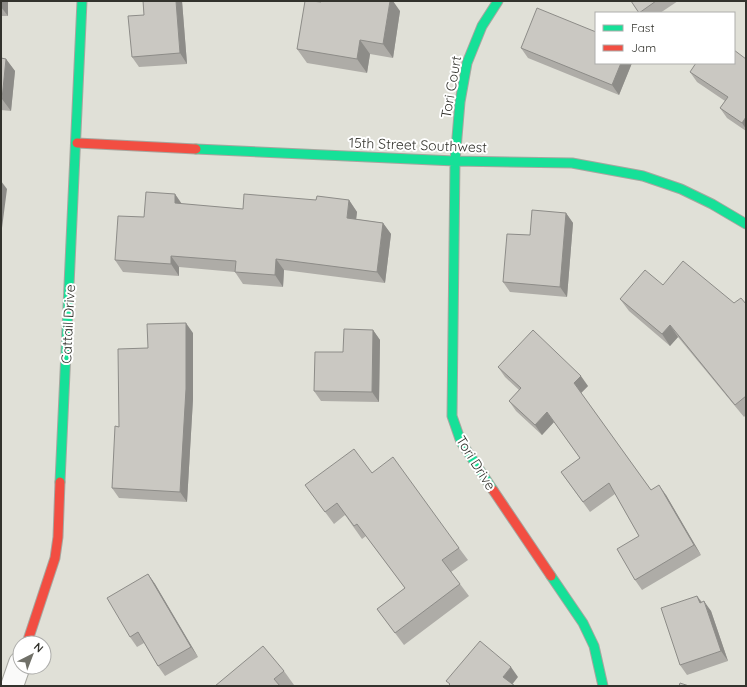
<svg xmlns="http://www.w3.org/2000/svg" width="747" height="687" font-family="Quicksand,sans-serif">
<style>
.lines{fill:none;stroke-linecap:round;stroke-linejoin:round}
.street-casing{stroke:#a6a69f;stroke-width:24}
.fast-casing{stroke:#a6a69f;stroke-width:11}
.jam-casing{stroke:#a6a69f;stroke-width:11}
.street{stroke:#fafaf9;stroke-width:22}
.fast{stroke:#16e098;stroke-width:9}
.jam{stroke:#f24e42;stroke-width:9}
.wall{fill:#aeaca7}
.shaded-wall{fill:#8d8c88}
.building{fill:#cac8c2;stroke:#8d8c88}
.labels{text-anchor:middle;stroke-width:4;stroke-linejoin:round;paint-order:stroke}
.street-label{font-size:14px;fill:#33332d;stroke:#fff}
</style>
<rect width="100%" height="100%" fill="#e0e0d7"/>
<g class="lines">
<!-- street casing -->
<g class="street-casing">
<path id="street" d="M12 686 20 663"/>
</g>
<!-- fast casing -->
<g class="fast-casing">
<path id="fast" d="M196 149 455 161 572 163 643 176 681 189 712 204 746 224
M60 482 82 1
M493 490 461 442 452 416 455 161 460 102 467 63 482 26 498 1
M551 576 583 623 594 646 603 686"/>
</g>
<!-- jam casing -->
<g class="jam-casing">
<path id="jam" d="M77 143 196 149
M493 490 551 576
M27 643 55 558 58 537 60 482"/>
</g>
<!-- street -->
<use href="#street" class="street"/>
<!-- fast -->
<use href="#fast" class="fast"/>
<!-- jam -->
<use href="#jam" class="jam"/>
</g>
<!-- wall -->
<path class="wall" d="M1 1H8V16H1Z
M143 1H182L187 64 139 67 132 57 144 15Z
M631 1H678L660 13H639Z
M321 2 400 11 393 58 370 54 367 73 307 63 297 49Z
M521 48 596 63H632L619 95 528 58Z
M1 58 6 59 15 71 11 111 1 110Z
M746 59V131L727 118 720 108 725 101 697 82 690 72Z
M175 194 182 204 243 209 316 200H349L357 212 356 219 383 223 391 234 385 283 284 270 283 287 243 284 235 272 179 267V276L123 272 115 260 144 217Z
M566 213 573 223 567 297 510 292 503 282 530 235Z
M663 285 734 303 746 304V415L744 417 678 337 670 346 629 311 620 299Z
M373 330 380 340 379 402 321 401 314 391 343 352Z
M193 333V399L187 502 119 498 112 488 119 427 148 348Z
M498 367 588 386 581 393 651 490 666 495 701 555 642 590 635 580 639 536 615 494 590 512 561 472 580 458 554 422 542 435 516 411 509 401 519 390 505 377Z
M372 473 459 548 468 560 451 572 469 596 404 645 377 609 405 588 366 536 362 539 345 515 334 524 305 485Z
M148 574 155 584 198 657 165 676 158 666 144 643 137 647 130 637Z
M697 596 702 602 711 611 728 661 687 675 680 665Z
M284 671 294 685 292 686H215Z"/>
<!-- shaded-wall -->
<path class="shaded-wall" d="M1 1H8V16L1 7Z
M176 1H182L187 64 180 53Z
M390 1H393L400 11 393 58 383 44Z
M360 40 370 54 367 73 357 59Z
M6 59 15 71 11 111 2 99Z
M621 63H632L619 95 612 85Z
M746 117V129L742 123Z
M1 181 7 189 2 228 1 227Z
M175 194 183 206 175 203Z
M349 200 357 212 355 229 347 218Z
M566 213 573 223 567 297 560 287Z
M383 223 391 234 385 283 377 272Z
M171 256 179 267V276L171 264Z
M276 259 284 270 283 287 275 275Z
M186 323 193 333V399L187 502 180 492Z
M670 325 678 337 670 346 662 334Z
M373 330 380 340 379 402 372 392Z
M581 376 588 386 581 393 574 383Z
M547 412 554 422 542 435 535 425Z
M659 485 666 495 701 555 694 545Z
M148 574 155 584 198 657 191 647Z
M697 596 704 606 700 603Z
M704 601 711 611 728 661 721 651Z
M511 667 518 677 511 686 503 677Z"/>
<!-- building -->
<path class="building" d="M143 1H176L180 53 132 57 128 16 144 15Z
M305 1H311L321 2V1H390L383 44 360 40 357 59 297 49Z
M631 1H656L639 13Z
M537 8 596 32V63H621L612 85 521 48Z
M734 50 746 59V117L742 123 720 108 728 97 690 72 696 63H734Z
M1 58 6 59 2 99H1Z
M146 192 175 194V203L243 209 244 194 316 200 317 196 349 200 347 218 383 223 377 272 276 259 275 275 235 272 236 261 171 256V264L115 260 118 216 144 217Z
M532 210 566 213 560 287 503 282 507 234 530 235Z
M683 261 734 303 741 298 746 304V396L735 405 670 325 662 334 620 299 645 270 663 285Z
M186 323V389L180 492 112 488 115 426 119 427 118 349 148 348 147 324Z
M344 329 373 330 372 392 314 391 315 352H343Z
M533 330 581 376 574 383 651 490 659 485 694 545 635 580 617 549 639 536 609 483 583 502 561 472 580 458 547 412 535 425 509 401 521 388 498 367Z
M354 449 372 473 393 457 459 548 442 560 460 584 395 633 377 609 405 588 357 524 354 526 337 503 325 512 305 485Z
M148 574 191 647 158 666 138 632 130 637 107 598Z
M697 596 700 603 704 601 721 651 680 665 661 608Z
M480 641 511 667 503 677 515 686H448L450 684 446 681Z
M263 646 284 671 274 679 280 686H215Z
M680 683 689 686H679Z"/>
<g class="labels">
<!-- street labels -->
<g class="street-label">
<text transform="translate(451 87) rotate(-80)" y="5">Tori Court</text>
<text transform="translate(418 145) rotate(2)" y="5">15th Street Southwest</text>
<text transform="translate(68 324) rotate(-87)" y="5">Cattail Drive</text>
<text transform="translate(476 463) rotate(58)" y="5">Tori Drive</text>
</g>
</g>
<!-- border -->
<rect width="747" height="687" fill="none" stroke="#33332d" stroke-width="4"/>
<!-- legend -->
<rect x="595" y="12" width="140" height="52" fill="#ffffff" stroke="#adadab"/>
<rect x="603" y="25" width="20" height="6" fill="#16e098" stroke="#adadab"/>
<text x="631" y="32" font-size="12" fill="#33332d">Fast</text>
<rect x="603" y="45" width="20" height="6" fill="#f24e42" stroke="#adadab"/>
<text x="631" y="52" font-size="12" fill="#33332d">Jam</text>
<!-- north arrow -->
<g transform="translate(32 655) rotate(42)"><circle r="19" fill="#ffffff" stroke="#adadab"/>
<path d="M0-3L7 15L0 10L-7 15Z" fill="#707068"/>
<text y="-6" font-size="11" font-weight="bold" text-anchor="middle" fill="#33332d">N</text>
</g>
</svg>
